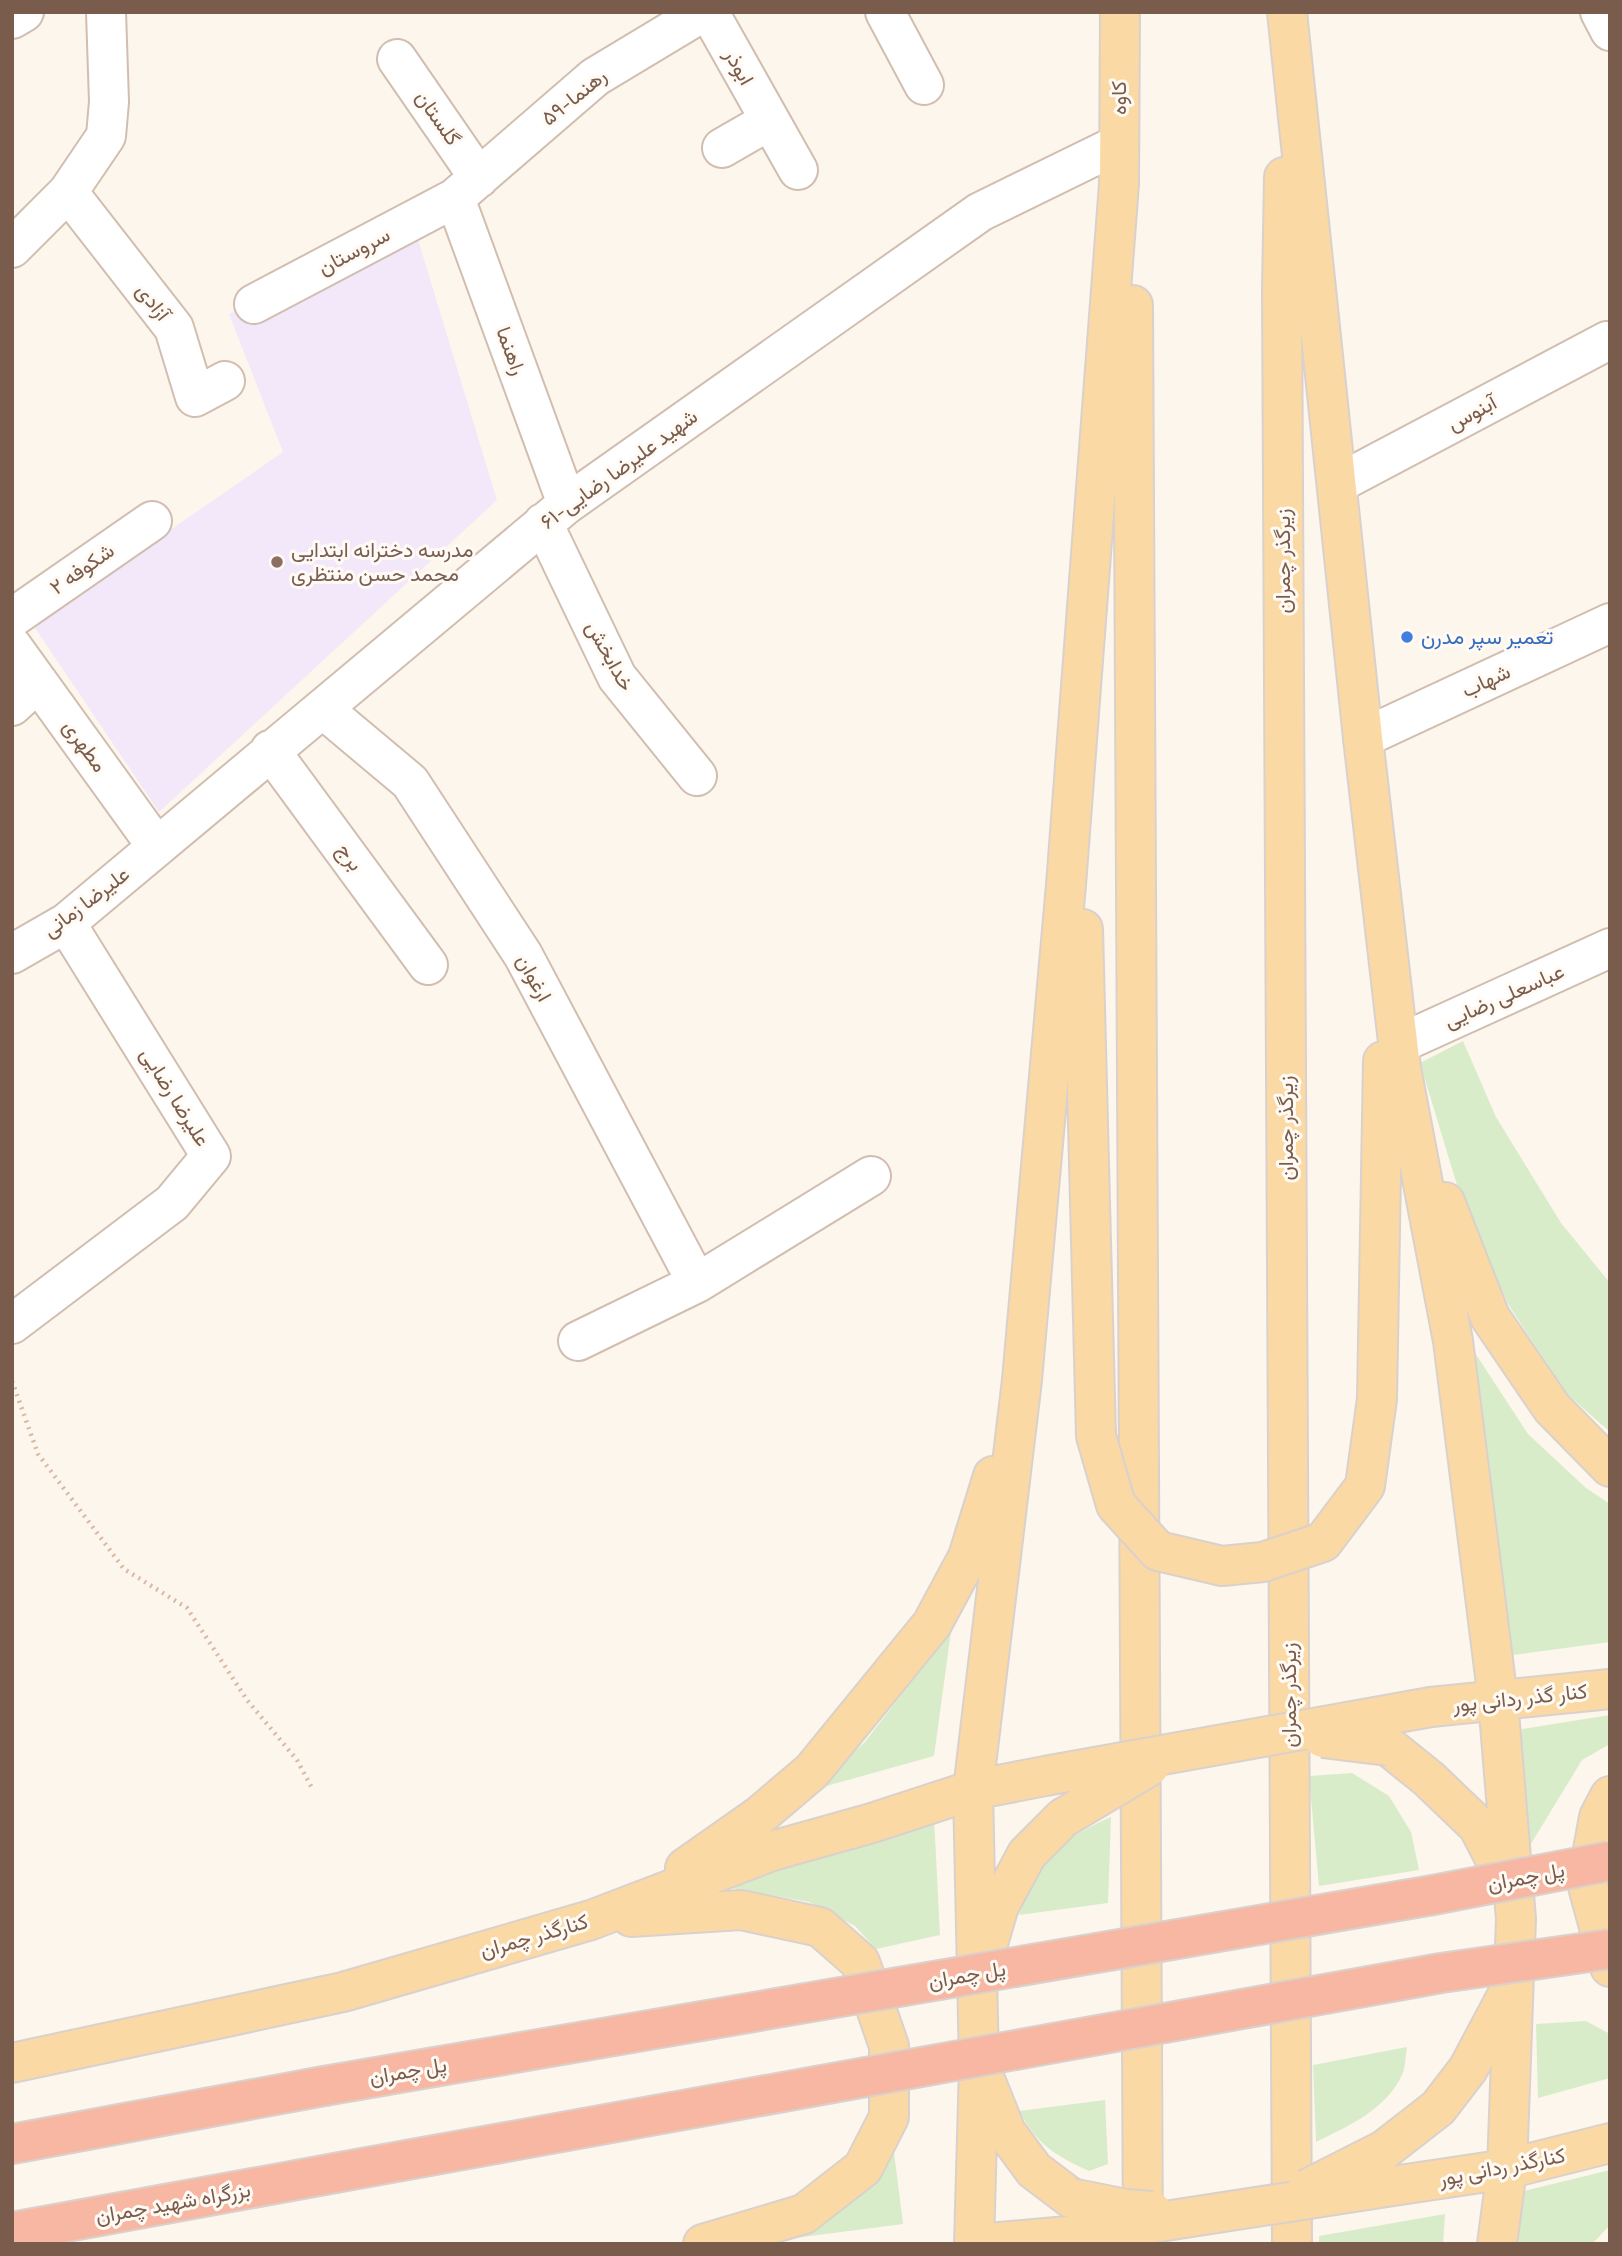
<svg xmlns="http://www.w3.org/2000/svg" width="1622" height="2256" font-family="'Exo 2',Vazirmatn,sans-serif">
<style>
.education{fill:#f3e8fa}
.green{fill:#d8ecc9}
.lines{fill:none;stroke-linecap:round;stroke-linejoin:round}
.minor-casing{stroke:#d1beb0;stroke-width:42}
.major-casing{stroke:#dad1cd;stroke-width:42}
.highway-casing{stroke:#dad1cd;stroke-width:42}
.path{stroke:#d9b8a5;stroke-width:4.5;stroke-dasharray:2 5;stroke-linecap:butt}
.minor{stroke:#fff;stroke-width:38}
.major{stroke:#fbd9a5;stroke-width:38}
.highway{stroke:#f7b7a3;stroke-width:38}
.major-bridge-casing{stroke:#dad1cd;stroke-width:42;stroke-linecap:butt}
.highway-bridge-casing{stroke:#dad1cd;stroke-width:42;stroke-linecap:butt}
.major-bridge{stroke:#fbd9a5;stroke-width:38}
.highway-bridge{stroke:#f7b7a3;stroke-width:38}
.education-dot{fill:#8d6e63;stroke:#fffaf3;stroke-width:2.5}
.shop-dot{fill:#3f7fe0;stroke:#fffaf3;stroke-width:2.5}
.labels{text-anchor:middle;stroke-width:6;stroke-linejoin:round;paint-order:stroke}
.street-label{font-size:21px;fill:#7a5c4d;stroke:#fffaf3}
.education-label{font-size:21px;fill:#785e54;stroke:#fffaf3;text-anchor:start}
.shop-label{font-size:21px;fill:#366cbe;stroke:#fffaf3;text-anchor:start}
</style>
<rect width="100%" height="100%" fill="#fdf6ec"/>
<!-- education -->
<path class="education" d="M412 220 497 500 159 812 33 625 283 452 229 314Z"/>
<!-- green -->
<path class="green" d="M1463 1041 1496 1117 1561 1223 1610 1283V1432L1567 1394 1508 1304 1460 1195 1420 1063Z
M1466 1339 1528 1434 1586 1488 1610 1504V1642L1513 1655Z
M953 1617 934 1756 812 1790 865 1742 904 1691Z
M1610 1715V1744L1582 1760 1529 1847 1517 1730Z
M1352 1773 1389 1796 1411 1832 1419 1870 1319 1886 1309 1776Z
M934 1817 940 1935 876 1949 855 1926 809 1902 725 1887Z
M1111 1817 1108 1903 1019 1915C1042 1859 1055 1842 1111 1817Z
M1586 2021 1610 2034V2078L1538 2098 1536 2024Z
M1407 2047C1405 2056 1406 2067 1402 2075 1386 2110 1348 2126 1316 2142L1313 2065Z
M1105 2100 1108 2164 1089 2171C1054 2155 1038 2145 1019 2111Z
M893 2144 903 2224 764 2242Z
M1610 2170V2225L1592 2244H1516L1524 2191Z
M1445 2214 1443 2244H1319V2236Z"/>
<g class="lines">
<!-- minor casing -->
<g class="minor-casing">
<path id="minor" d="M709 12 798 170
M885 12 924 85
M1600 12 1610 31
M12 19 24 12
M397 59 479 178
M722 148 769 121
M68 192 174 328 195 397 225 381
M455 198 567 504
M12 248 68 192 106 136 109 102 106 12
M254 304 455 198 595 77 703 12
M1337 484 1607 341
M543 523 617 677 697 776
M12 618 152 521
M12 646 157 847
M12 706 38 682
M323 709 410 782 523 955 697 1283
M1363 738 1610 623
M270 750 428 965
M12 954 66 923 567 504 980 212 1119 144
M1399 1044 1610 948
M12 1324 172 1203 211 1156 66 923
M578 1341 697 1283 871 1176"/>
</g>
<!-- major casing -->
<g class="major-casing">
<path id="major" d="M1287 12 1363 738 1401 1068 1453 1341 1498 1700 1516 1919 1507 2169 1497 2244
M1284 177 1282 290 1292 2244
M1133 305 1143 2243
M1083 929 1096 1436
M1445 1202 1490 1317 1552 1408 1610 1467
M1377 1399 1383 1061
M1431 1707 1610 1689
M1388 1746 1429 1779 1478 1826 1506 1880
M1610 1796 1599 1817 1587 1883 1610 1967
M685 1868 759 1816 812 1771 932 1624 968 1557 993 1476
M631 1917 741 1910 820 1927 860 1962 889 2046V2117L863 2168 804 2214 703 2244
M986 1950 999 1906 1027 1854 1063 1818
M12 2063 343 1992 591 1920 772 1851 872 1823 973 1790 1045 1776
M984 2077 1006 2132 1034 2170 1071 2198
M1384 2150 1438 2108 1468 2069 1510 1990
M1393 2186 1507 2169 1610 2143
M974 2244 979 2065 973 1790 1022 1380 1066 885 1119 184 1120 12
M977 2244 1068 2236"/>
</g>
<!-- highway casing -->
<g class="highway-casing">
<path id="highway" d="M12 2144 324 2086
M12 2232 335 2173"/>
</g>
<!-- path -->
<path class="path" d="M12 1381 38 1454 124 1569 187 1608 247 1700 297 1760 312 1788"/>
<!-- minor -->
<use href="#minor" class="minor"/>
<!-- major -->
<use href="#major" class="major"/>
<!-- highway -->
<use href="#highway" class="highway"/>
<!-- major-bridge casing -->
<g class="major-bridge-casing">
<path id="major-bridge" d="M1096 1436 1116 1505 1158 1551 1222 1566 1263 1562 1323 1542 1365 1486 1377 1399
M1323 1738 1388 1746
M1045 1776 1431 1707
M1063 1818 1150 1766
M1307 2189 1384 2150
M1071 2198 1126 2209 1152 2211
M1068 2236 1393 2186"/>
</g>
<!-- highway-bridge casing -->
<g class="highway-bridge-casing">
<path id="highway-bridge" d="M324 2086 1433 1895 1610 1861
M335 2173 1441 1973 1610 1949"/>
</g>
<!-- major-bridge -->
<use href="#major-bridge" class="major-bridge"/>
<!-- highway-bridge -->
<use href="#highway-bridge" class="highway-bridge"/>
</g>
<!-- markers -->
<circle class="education-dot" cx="277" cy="562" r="7"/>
<circle class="shop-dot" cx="1407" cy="637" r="7"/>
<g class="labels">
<!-- street labels -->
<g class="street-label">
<text transform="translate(739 67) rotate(61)" y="7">ابوذر</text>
<text transform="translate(574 97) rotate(-39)" y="7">۵۹-رهنما</text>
<text transform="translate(1119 98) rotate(-90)" y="7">کاوه</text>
<text transform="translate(438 118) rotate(55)" y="7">گلستان</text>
<text transform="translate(354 251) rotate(-28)" y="7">سروستان</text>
<text transform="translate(153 302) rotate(52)" y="7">آزادی</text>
<text transform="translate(511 351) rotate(70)" y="7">راهنما</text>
<text transform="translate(1472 413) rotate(-28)" y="7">آبنوس</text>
<text transform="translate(619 469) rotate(-36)" y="7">۶۱-شهید علیرضا رضایی</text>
<text transform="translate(1283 561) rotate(-90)" y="7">زیرگذر چمران</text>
<text transform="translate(82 569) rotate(-35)" y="7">شکوفه ۲</text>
<text transform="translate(610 656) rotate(61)" y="7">خدابخش</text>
<text transform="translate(1486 681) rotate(-25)" y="7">شهاب</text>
<text transform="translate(85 746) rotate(54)" y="7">مطهری</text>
<text transform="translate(350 857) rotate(54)" y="7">برج</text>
<text transform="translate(86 902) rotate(-37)" y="7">علیرضا زمانی</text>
<text transform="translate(534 978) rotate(61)" y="7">ارغوان</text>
<text transform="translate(1504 996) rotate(-24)" y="7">عباسعلی رضایی</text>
<text transform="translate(175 1097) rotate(58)" y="7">علیرضا رضایی</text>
<text transform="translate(1286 1128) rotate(-90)" y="7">زیرگذر چمران</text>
<text transform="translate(1289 1695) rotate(-90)" y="7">زیرگذر چمران</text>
<text transform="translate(1520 1698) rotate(-6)" y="7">کنار گذر ردانی پور</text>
<text transform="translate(1526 1877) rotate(-11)" y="7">پل چمران</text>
<text transform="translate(534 1936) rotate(-16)" y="7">کنارگذر چمران</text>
<text transform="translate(967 1975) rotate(-10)" y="7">پل چمران</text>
<text transform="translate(408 2071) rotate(-10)" y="7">پل چمران</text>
<text transform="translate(1502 2167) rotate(-11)" y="7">کنارگذر ردانی پور</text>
<text transform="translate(173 2203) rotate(-10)" y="7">بزرگراه شهید چمران</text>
</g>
<!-- education labels -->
<g class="education-label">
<text x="291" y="557">مدرسه دخترانه ابتدایی<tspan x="291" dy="24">محمد حسن منتظری</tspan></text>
</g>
<!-- shop labels -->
<g class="shop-label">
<text x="1421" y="644">تعمیر سپر مدرن</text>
</g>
</g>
<!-- border -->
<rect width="1622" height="2256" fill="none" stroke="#7a5c4d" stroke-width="28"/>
</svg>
